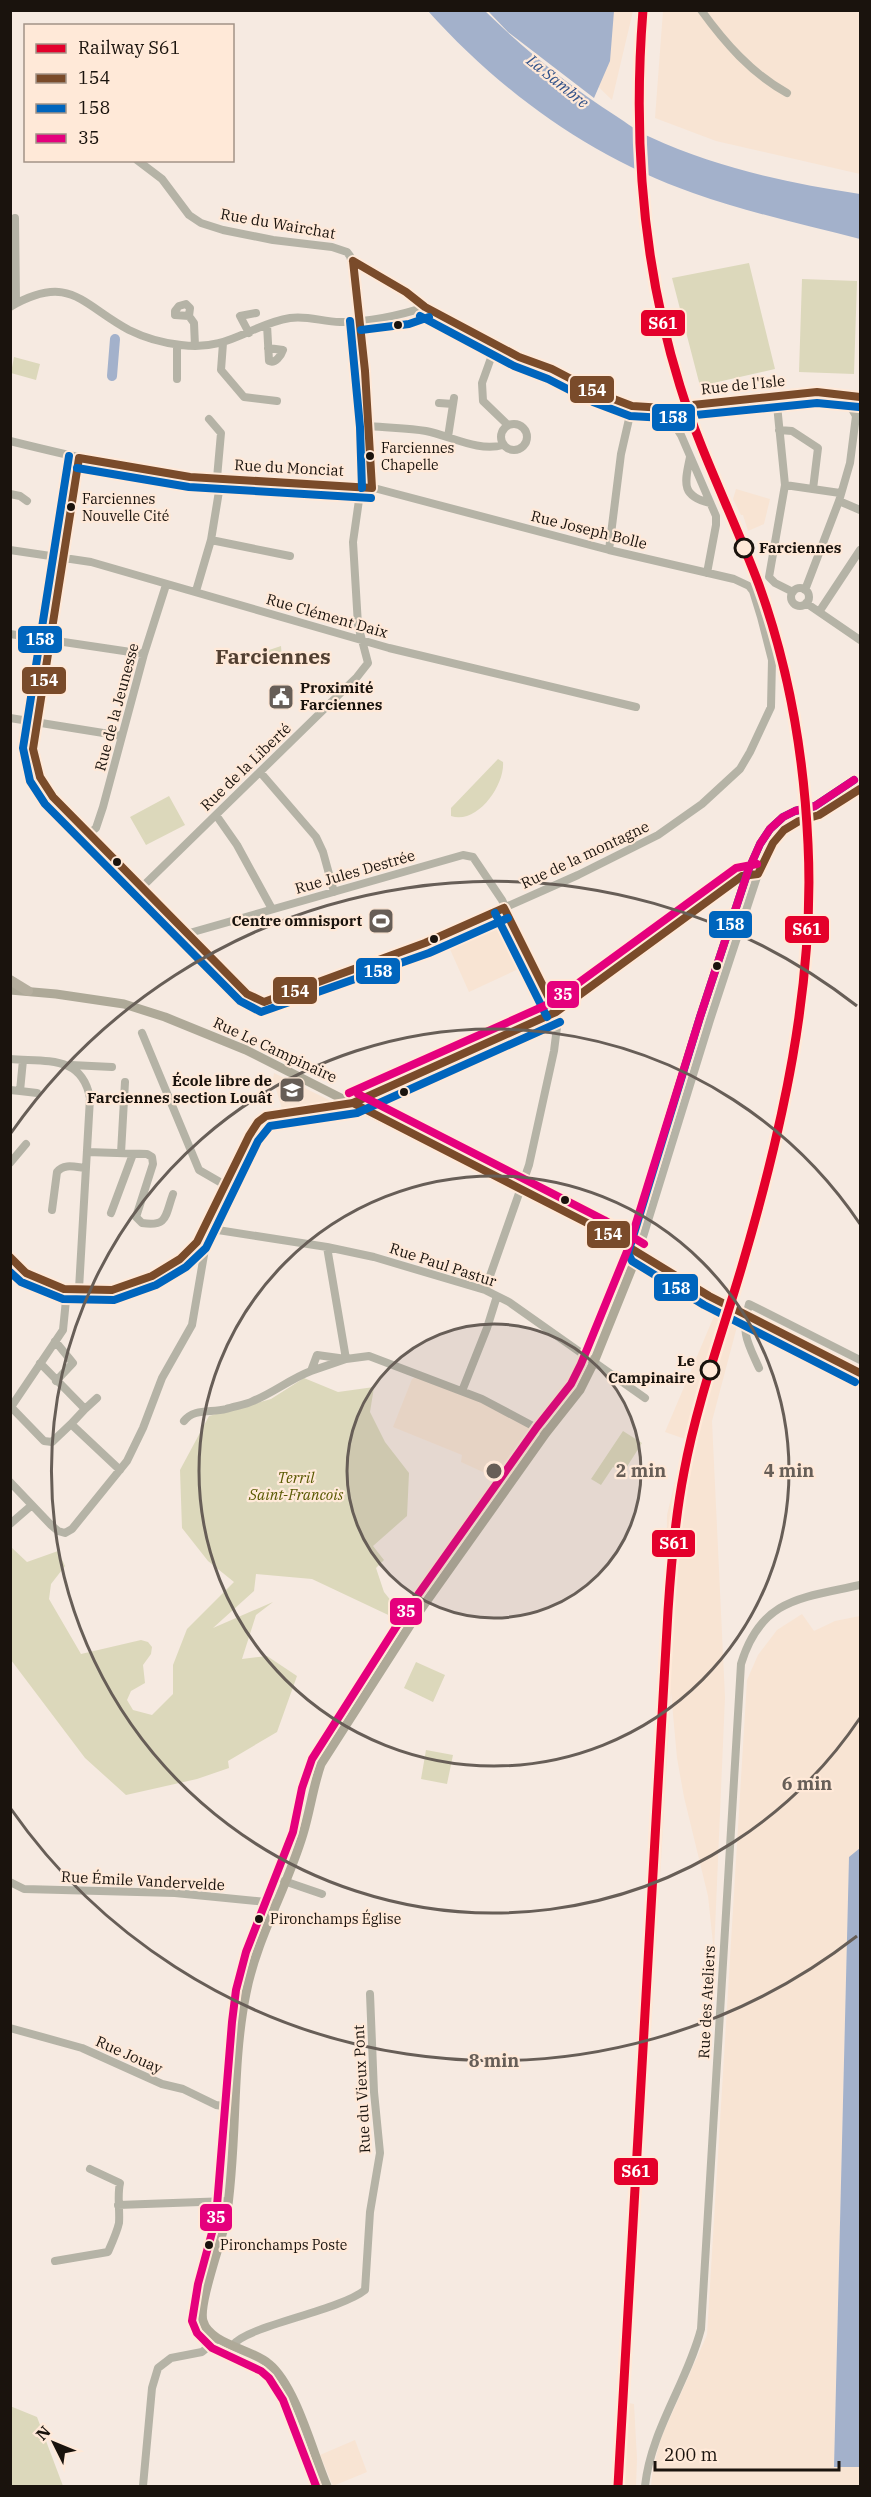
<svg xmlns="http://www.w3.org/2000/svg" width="871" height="2497" font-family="'IBM Plex Serif',serif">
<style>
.built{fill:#f8e4d3}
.green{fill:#dcd8bb}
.water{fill:#a3b1cb}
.pier{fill:#f6eae1}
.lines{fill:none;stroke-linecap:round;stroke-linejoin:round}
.river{stroke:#a3b1cb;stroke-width:10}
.minor{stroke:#b5b3a6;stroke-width:8}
.major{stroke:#aea998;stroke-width:9}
.highway{stroke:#b5ae9e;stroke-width:10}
.bus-1-casing{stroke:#ffe9d8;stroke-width:12}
.bus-2-casing{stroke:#ffe9d8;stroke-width:12}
.bus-3-casing{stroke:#ffe9d8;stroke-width:12}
.bus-1{stroke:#7a4b2a;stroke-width:8}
.bus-2{stroke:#0065bd;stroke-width:8}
.bus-3{stroke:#e5007d;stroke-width:8}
.rail-1-casing{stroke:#ffe9d8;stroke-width:14}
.rail-1{stroke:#e4002b;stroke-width:9}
.ring{fill:none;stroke:#675e57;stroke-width:3}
.bus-dot{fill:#1a130d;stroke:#ffe9d8;stroke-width:2}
.stop-dot{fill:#ffe9d8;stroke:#1a130d;stroke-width:3}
.labels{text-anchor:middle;stroke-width:4.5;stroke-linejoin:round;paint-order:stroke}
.bus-label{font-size:14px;fill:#1a130d;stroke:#ffe9d8;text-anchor:start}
.street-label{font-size:15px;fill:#1a130d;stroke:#ffe9d8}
.stop-label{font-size:15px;font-weight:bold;fill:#1a130d;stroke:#ffe9d8;text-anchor:start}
.poi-label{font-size:15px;font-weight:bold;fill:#1a130d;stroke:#ffe9d8;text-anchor:end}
.park-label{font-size:15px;font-style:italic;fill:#595902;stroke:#ffe9d8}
.water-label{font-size:16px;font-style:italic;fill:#33538a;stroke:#ffe9d8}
.district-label{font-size:21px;font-weight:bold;fill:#524032;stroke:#ffe9d8}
.centre{fill:#675e57;stroke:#ffe9d8;stroke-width:3}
.ring-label{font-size:18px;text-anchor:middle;font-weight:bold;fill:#675e57;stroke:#ffe9d8;stroke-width:4.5;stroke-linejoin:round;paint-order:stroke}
.line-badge{stroke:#ffe9d8;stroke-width:2}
.badge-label{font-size:16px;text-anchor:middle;font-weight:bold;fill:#fff}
</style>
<rect width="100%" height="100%" fill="#f6eae1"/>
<!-- built -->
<path class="built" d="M520 11H633L612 100Z
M663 11H860V174L716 141 655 118Z
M736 489 770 499 764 524 748 531 743 515H741L733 499Z
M507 921 527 965 469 992 449 947Z
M274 1073 329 1100V1103L282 1109 273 1079Z
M717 1309 739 1319 712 1421 725 1697 714 1953 708 1896 684 1797 677 1758 671 1692 629 2403 634 2404 637 2459 636 2486H613L618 2444 651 1877 666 1599 667 1515 685 1439 665 1432Z
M415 1377 482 1401 537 1432 539 1437 507 1483 461 1462 462 1455 393 1427 412 1379Z
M802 1614 814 1631 835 1621 860 1616V1848L849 1857 834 2466 860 2467V2486H651L653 2468 661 2438 707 2335 747 1680 758 1655 777 1630Z
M355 2440 367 2472 333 2486 320 2455Z"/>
<!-- green -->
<path class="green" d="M749 263 775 369 700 386 672 278Z
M802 279 857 281 854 374 799 372Z
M14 357 40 364 36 380 11 373Z
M281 646 282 659 264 658 237 663 236 655 263 652Z
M498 759 503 762C505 785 477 825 451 816V808Z
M169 796 185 825 146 845 130 817Z
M304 1378 338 1392 374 1387 370 1412 385 1442 409 1473 407 1516 373 1546 384 1560 376 1568 384 1592 404 1617 401 1621 312 1579 256 1574 254 1591 213 1628 273 1602 256 1615 242 1659 267 1656 297 1676 277 1732 228 1761 229 1768 197 1779 126 1795 85 1758 11 1660V1547L27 1562 58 1551 65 1566 51 1584 49 1599 81 1654 141 1640 148 1642 152 1647 151 1654 143 1665 145 1683 131 1691 127 1700 133 1710 152 1715 173 1694V1665L187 1629 234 1582 208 1561 182 1528 180 1470 209 1416 271 1399Z
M623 1431 642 1443 623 1473 613 1467 601 1485 591 1479Z
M416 1662 445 1675 433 1702 404 1688Z
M426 1750 453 1755 447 1784 421 1779Z
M10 2406 37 2417 63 2486H11Z"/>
<!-- water -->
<path class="water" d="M428 11H485C525 50 568 85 616 116 627 123 638 132 650 137 717 168 788 183 860 194V239C805 225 747 212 693 193 590 157 501 92 428 11Z
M488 11H614L610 61 594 98 508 32Z
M860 1848V2467H834L849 1857Z"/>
<!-- pier -->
<path class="pier" d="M634 124 646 132 648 177 636 172Z"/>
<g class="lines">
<!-- river -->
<path class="river" d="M112 376 115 339"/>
<!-- minor -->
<path class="minor" d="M701 10C725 43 751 73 787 93
M137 160 162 179 189 215 201 223 223 230 273 240 332 247 347 252 350 256 356 279 365 371 372 488
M15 218 16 303
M353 261 406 292 425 307 519 357 552 369 598 393 632 406 664 408 797 393 817 392 860 397
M10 307C70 272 82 305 129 330 145 338 163 343 181 345 228 352 251 324 290 318 307 315 323 322 340 322 364 323 402 315 425 307
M189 316 175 315V311L179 306 186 304 190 308 189 316 194 323 195 346
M267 325 269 361C275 364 281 356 283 350L268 348
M249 333 240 316 256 313
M223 343 221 370 244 397 277 401
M496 344 482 383 483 401 508 425
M177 345V379
M776 395 785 485 769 577 775 583 793 592
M844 395 856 416
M439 403 453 404
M664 408 681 435 716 516V525L707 573
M209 419 221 433 217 478
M501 437a13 13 0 1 1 26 0a13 13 0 1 1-26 0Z
M370 426C388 428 408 428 426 431 451 436 478 452 503 445
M779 430 792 431 818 448 813 489
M448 437 454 398
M10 441C75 457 138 472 204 478 261 482 318 481 374 488L609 550 734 579 749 586 753 591 761 617 772 660 771 707 750 752 740 769 702 804 658 835 578 875 425 943 264 1002 256 1000 157 905 53 797C34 770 33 754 36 722L79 458
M690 457C685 482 680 496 710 503
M785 485 840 493
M10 494 20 496 27 501
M839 501 860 510
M211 540 290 556
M10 550 91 562 389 648 636 707
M609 550 621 454 632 406
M791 597a9 9 0 1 1 18 0a9 9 0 1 1-18 0Z
M805 590 839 501 850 463 856 416
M196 591 211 540 221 479
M806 603 860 640
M819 612 860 550
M10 634 144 654
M10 718 122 736
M260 772 316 837 323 852 334 892
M216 815 237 845 272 909
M89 834 96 828 103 807 144 654 166 585
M141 888 357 677 368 663 358 625 353 542 361 486
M186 934 463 855 473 857 502 900 558 1019 554 1051 529 1165 485 1290
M142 1033 199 1170 225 1185
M10 1059C47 1062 82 1055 90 1098L79 1289
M71 1065 112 1067
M10 1090 20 1091 23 1060
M20 1091 37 1093
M87 1152 147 1154 152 1157 153 1164 136 1217 142 1223C168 1227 165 1216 173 1194
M121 1153 125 1082
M10 1163 26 1144
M52 1210 57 1172C64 1163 75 1167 86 1168
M111 1213 133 1154
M205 1228 327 1247 374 1257 485 1290 509 1302 645 1398
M327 1247 346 1359 369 1356 482 1399 546 1433
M638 1253 710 1020 758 874 770 848 778 835 789 826 798 821 819 816 860 789
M10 1256 26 1273 64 1289 112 1290 152 1276 180 1259 197 1242 249 1136 258 1122 266 1116 353 1103 406 1081 556 1012 638 954 742 876 758 874
M64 1289 66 1300 63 1330 11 1407 44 1441 52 1442 71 1424 120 1470
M55 1341 73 1363 56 1381
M317 1355 346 1359 311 1371Z
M40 1363 85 1409 71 1424
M759 1368C747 1341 741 1334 749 1304L860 1360
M462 1391 487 1328 497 1296
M85 1409 97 1398
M184 1421C194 1408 211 1413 226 1409 235 1406 245 1405 253 1401 273 1393 290 1379 311 1371
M10 1482 51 1525 58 1531 65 1533 72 1529 127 1461 143 1428 162 1378 192 1325 205 1249 197 1242
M10 1524 32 1505
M284 1881 322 1894
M10 1882 24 1889 175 1893 276 1903
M10 2028 82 2048 162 2084 183 2089 216 2105 235 2108
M118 2205 228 2201
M55 2261 108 2252C112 2243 117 2232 119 2223 120 2210 117 2196 120 2183L90 2169
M233 2345C246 2326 339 2311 365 2290L370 2212 380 2153 374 2092 370 1994
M143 2486 152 2388 158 2368 171 2358 202 2352 218 2339
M645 2486C651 2430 687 2383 701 2329L741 1664C761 1598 802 1598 860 1585"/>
<!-- major -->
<path class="major" d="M10 990 56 994 124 1004 165 1017 246 1050 599 1229 709 1296 860 1373
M327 2486C313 2454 296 2386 269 2364 252 2349 209 2344 203 2321 198 2304 222 2241 226 2219 238 2144 231 2067 246 1993 257 1937 287 1888 303 1834 310 1811 313 1787 321 1764L414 1619 546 1433 580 1390 594 1362 638 1253"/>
<!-- highway -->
<path class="highway" d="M10 980 28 991"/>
<!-- bus-1 casing -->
<g class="bus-1-casing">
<path id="bus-1" d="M353 261 406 292 425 307 519 357 552 369 598 393 632 406 664 408 817 392 860 397
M353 261 365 371 372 488
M79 458 33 749 40 777 53 797 247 994 264 1002 425 943 504 908
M79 458 190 477 372 488
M504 908 556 1012
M353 1103 599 1229 709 1296 860 1373
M10 1257 26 1273 64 1289 112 1290 152 1276 180 1259 197 1242 249 1136 258 1122 266 1116 353 1103 556 1012 742 876 758 874 773 843 784 830 799 821 819 815 860 789"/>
</g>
<!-- bus-2 casing -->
<g class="bus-2-casing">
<path id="bus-2" d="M420 316 514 366 548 379 593 402 630 416 665 418 817 403 859 407
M350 321 360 427 362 488
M361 330 409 324 429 317
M69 456 23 748 30 781 45 804 240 1001 261 1012 429 953 508 918
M77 468 189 487 371 498
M854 780 815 806 795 811 783 817 770 829 760 844 748 871 700 1017 628 1253 632 1261 704 1305 855 1382
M495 913 547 1017
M10 1272 21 1282 63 1299 114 1300 156 1285 186 1267 206 1248 258 1141 270 1126 357 1113 560 1022"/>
</g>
<!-- bus-3 casing -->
<g class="bus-3-casing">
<path id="bus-3" d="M349 1093 551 1003 736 868 757 864
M358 1094 604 1220 644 1244
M316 2486 283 2400 269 2378 261 2371 212 2348 197 2333 192 2321 198 2284 216 2218 232 2022 236 1990 246 1952 293 1832 302 1788 312 1759 405 1613 537 1427 571 1384 581 1364 628 1249 700 1017 748 871 760 844 770 829 783 817 795 811 815 806 854 780"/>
</g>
<!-- bus-1 -->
<use href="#bus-1" class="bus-1"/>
<!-- bus-2 -->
<use href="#bus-2" class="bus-2"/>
<!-- bus-3 -->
<use href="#bus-3" class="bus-3"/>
<!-- rail-1 casing -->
<g class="rail-1-casing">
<path id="rail-1" d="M618 2486 668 1611C671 1565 675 1518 684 1472 697 1402 722 1334 742 1266 782 1130 815 986 808 844 804 756 789 668 759 585 734 518 701 454 680 386 642 264 633 137 643 10"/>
</g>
<!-- rail-1 -->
<use href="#rail-1" class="rail-1"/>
</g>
<!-- distance rings -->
<circle cx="494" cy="1471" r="147" fill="#675e57" fill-opacity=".12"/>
<g class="ring">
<circle cx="494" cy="1471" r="147"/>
<circle cx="494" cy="1471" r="295"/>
<path d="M860 1718A442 442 0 1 1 860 1224"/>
<path d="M857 1936A590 590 0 0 1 11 1809M11 1133A590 590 0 0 1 857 1006"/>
</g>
<!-- icons -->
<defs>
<g id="civic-square" transform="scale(1.35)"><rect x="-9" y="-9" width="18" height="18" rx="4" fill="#675e57" stroke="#ffe9d8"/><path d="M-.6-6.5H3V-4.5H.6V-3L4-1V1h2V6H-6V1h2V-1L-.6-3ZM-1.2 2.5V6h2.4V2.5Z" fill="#fff"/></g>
<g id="stadium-square" transform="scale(1.35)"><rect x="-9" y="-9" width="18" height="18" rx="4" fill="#675e57" stroke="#ffe9d8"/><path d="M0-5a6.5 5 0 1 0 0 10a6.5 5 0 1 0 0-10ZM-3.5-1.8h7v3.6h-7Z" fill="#fff"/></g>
<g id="school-square" transform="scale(1.35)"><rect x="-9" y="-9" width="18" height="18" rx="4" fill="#675e57" stroke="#ffe9d8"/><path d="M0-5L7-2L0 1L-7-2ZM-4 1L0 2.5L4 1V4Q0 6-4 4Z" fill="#fff"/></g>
</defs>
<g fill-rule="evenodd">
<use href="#civic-square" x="281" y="697"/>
<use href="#stadium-square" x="381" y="921"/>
<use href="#school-square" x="292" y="1090"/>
</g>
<!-- markers -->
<g class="bus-dot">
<circle cx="398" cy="325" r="5"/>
<circle cx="370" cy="456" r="5"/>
<circle cx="71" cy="507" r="5"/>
<circle cx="117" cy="862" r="5"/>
<circle cx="434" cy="939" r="5"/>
<circle cx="717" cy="966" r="5"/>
<circle cx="404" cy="1092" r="5"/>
<circle cx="565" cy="1200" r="5"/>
<circle cx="259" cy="1919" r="5"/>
<circle cx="209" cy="2245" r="5"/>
</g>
<g class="stop-dot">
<circle cx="744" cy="548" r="9"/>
<circle cx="710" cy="1370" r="9"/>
</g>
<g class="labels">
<!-- bus labels -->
<g class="bus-label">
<text x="381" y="453">Farciennes<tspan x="381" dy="17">Chapelle</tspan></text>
<text x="82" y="504">Farciennes<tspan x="82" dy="17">Nouvelle Cité</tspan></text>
<text x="270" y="1924">Pironchamps Église</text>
<text x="220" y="2250">Pironchamps Poste</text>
</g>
<!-- street labels -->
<g class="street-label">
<text transform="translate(278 224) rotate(10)" y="5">Rue du Wairchat</text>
<text transform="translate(743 385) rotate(-6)" y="5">Rue de l'Isle</text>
<text transform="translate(289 468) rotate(3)" y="5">Rue du Monciat</text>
<text transform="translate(589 530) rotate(14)" y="5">Rue Joseph Bolle</text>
<text transform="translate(327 616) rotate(16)" y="5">Rue Clément Daix</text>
<text transform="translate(117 707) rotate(-75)" y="5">Rue de la Jeunesse</text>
<text transform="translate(246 767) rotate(-44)" y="5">Rue de la Liberté</text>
<text transform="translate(585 855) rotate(-25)" y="5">Rue de la montagne</text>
<text transform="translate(355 872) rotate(-16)" y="5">Rue Jules Destrée</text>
<text transform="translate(275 1050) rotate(25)" y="5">Rue Le Campinaire</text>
<text transform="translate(443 1265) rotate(18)" y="5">Rue Paul Pastur</text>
<text transform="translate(143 1881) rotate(3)" y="5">Rue Émile Vandervelde</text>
<text transform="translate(707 2002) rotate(-87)" y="5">Rue des Ateliers</text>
<text transform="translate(129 2055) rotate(24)" y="5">Rue Jouay</text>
<text transform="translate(362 2089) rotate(-93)" y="5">Rue du Vieux Pont</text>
</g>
<!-- stop labels -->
<g class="stop-label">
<text x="759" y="553">Farciennes</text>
<text x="695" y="1366" text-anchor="end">Le<tspan x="695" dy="17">Campinaire</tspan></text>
</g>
<!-- poi labels -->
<g class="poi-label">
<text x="300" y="693" text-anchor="start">Proximité<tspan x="300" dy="17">Farciennes</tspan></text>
<text x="362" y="926">Centre omnisport</text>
<text x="272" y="1086">École libre de<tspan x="272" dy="17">Farciennes section Louât</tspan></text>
</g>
<!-- park labels -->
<g class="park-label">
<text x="296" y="1483">Terril<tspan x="296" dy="17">Saint-Francois</tspan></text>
</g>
<!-- water labels -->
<g class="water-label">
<text transform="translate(558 81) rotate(39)" y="6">La Sambre</text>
</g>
<!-- district labels -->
<g class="district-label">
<text x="273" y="664">Farciennes</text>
</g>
</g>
<circle cx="494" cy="1471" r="9" class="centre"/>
<g class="ring-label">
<text x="641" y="1477">2 min</text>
<text x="789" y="1477">4 min</text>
<text x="807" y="1790">6 min</text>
<text x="494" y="2067">8 min</text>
</g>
<g class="line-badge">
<rect x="640" y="309" width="46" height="28" rx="6" fill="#e4002b"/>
<rect x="569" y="375" width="46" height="29" rx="6" fill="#7a4b2a"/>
<rect x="651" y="403" width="45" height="29" rx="6" fill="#0065bd"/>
<rect x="17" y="625" width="46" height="29" rx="6" fill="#0065bd"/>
<rect x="21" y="666" width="46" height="29" rx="6" fill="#7a4b2a"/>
<rect x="708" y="910" width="45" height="29" rx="6" fill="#0065bd"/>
<rect x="784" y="915" width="46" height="29" rx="6" fill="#e4002b"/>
<rect x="355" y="957" width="46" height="28" rx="6" fill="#0065bd"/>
<rect x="272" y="976" width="46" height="29" rx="6" fill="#7a4b2a"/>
<rect x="546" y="980" width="34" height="29" rx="6" fill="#e5007d"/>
<rect x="586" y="1220" width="45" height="29" rx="6" fill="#7a4b2a"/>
<rect x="653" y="1273" width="46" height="29" rx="6" fill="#0065bd"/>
<rect x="651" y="1529" width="45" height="29" rx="6" fill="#e4002b"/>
<rect x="389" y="1597" width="34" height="29" rx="6" fill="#e5007d"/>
<rect x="613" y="2157" width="46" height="29" rx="6" fill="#e4002b"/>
<rect x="199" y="2203" width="34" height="29" rx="6" fill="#e5007d"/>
</g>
<g class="badge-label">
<text x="663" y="329">S61</text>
<text x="592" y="396">154</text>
<text x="673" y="423">158</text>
<text x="40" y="645">158</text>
<text x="44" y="686">154</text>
<text x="730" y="930">158</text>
<text x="807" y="935">S61</text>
<text x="378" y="977">158</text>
<text x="295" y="997">154</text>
<text x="563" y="1000">35</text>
<text x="608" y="1240">154</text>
<text x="676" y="1294">158</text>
<text x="674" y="1549">S61</text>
<text x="406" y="1617">35</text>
<text x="636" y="2177">S61</text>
<text x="216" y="2223">35</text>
</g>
<!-- border -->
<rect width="871" height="2497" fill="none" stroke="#1a130d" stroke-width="24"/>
<!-- legend -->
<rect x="24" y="24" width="210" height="138" fill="#ffe9d8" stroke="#a39387" stroke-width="1.5"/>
<rect x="36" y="44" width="30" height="9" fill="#e4002b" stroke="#a39387" stroke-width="1.5"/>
<text x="78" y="54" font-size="18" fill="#1a130d">Railway S61</text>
<rect x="36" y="74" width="30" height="9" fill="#7a4b2a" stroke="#a39387" stroke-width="1.5"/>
<text x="78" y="84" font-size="18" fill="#1a130d">154</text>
<rect x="36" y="104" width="30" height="9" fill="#0065bd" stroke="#a39387" stroke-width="1.5"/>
<text x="78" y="114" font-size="18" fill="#1a130d">158</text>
<rect x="36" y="134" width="30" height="9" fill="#e5007d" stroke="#a39387" stroke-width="1.5"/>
<text x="78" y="144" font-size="18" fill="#1a130d">35</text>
<!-- north arrow -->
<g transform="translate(54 2443) rotate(313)" stroke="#ffe9d8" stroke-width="4.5" paint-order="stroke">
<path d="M0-4.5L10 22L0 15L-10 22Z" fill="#1a130d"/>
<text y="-9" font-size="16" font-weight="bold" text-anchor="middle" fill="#1a130d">N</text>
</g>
<!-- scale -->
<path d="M655 2461v9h184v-9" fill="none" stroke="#1a130d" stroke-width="3"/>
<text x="664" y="2461" font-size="18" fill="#1a130d" stroke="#ffe9d8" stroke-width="4.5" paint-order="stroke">200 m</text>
</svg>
